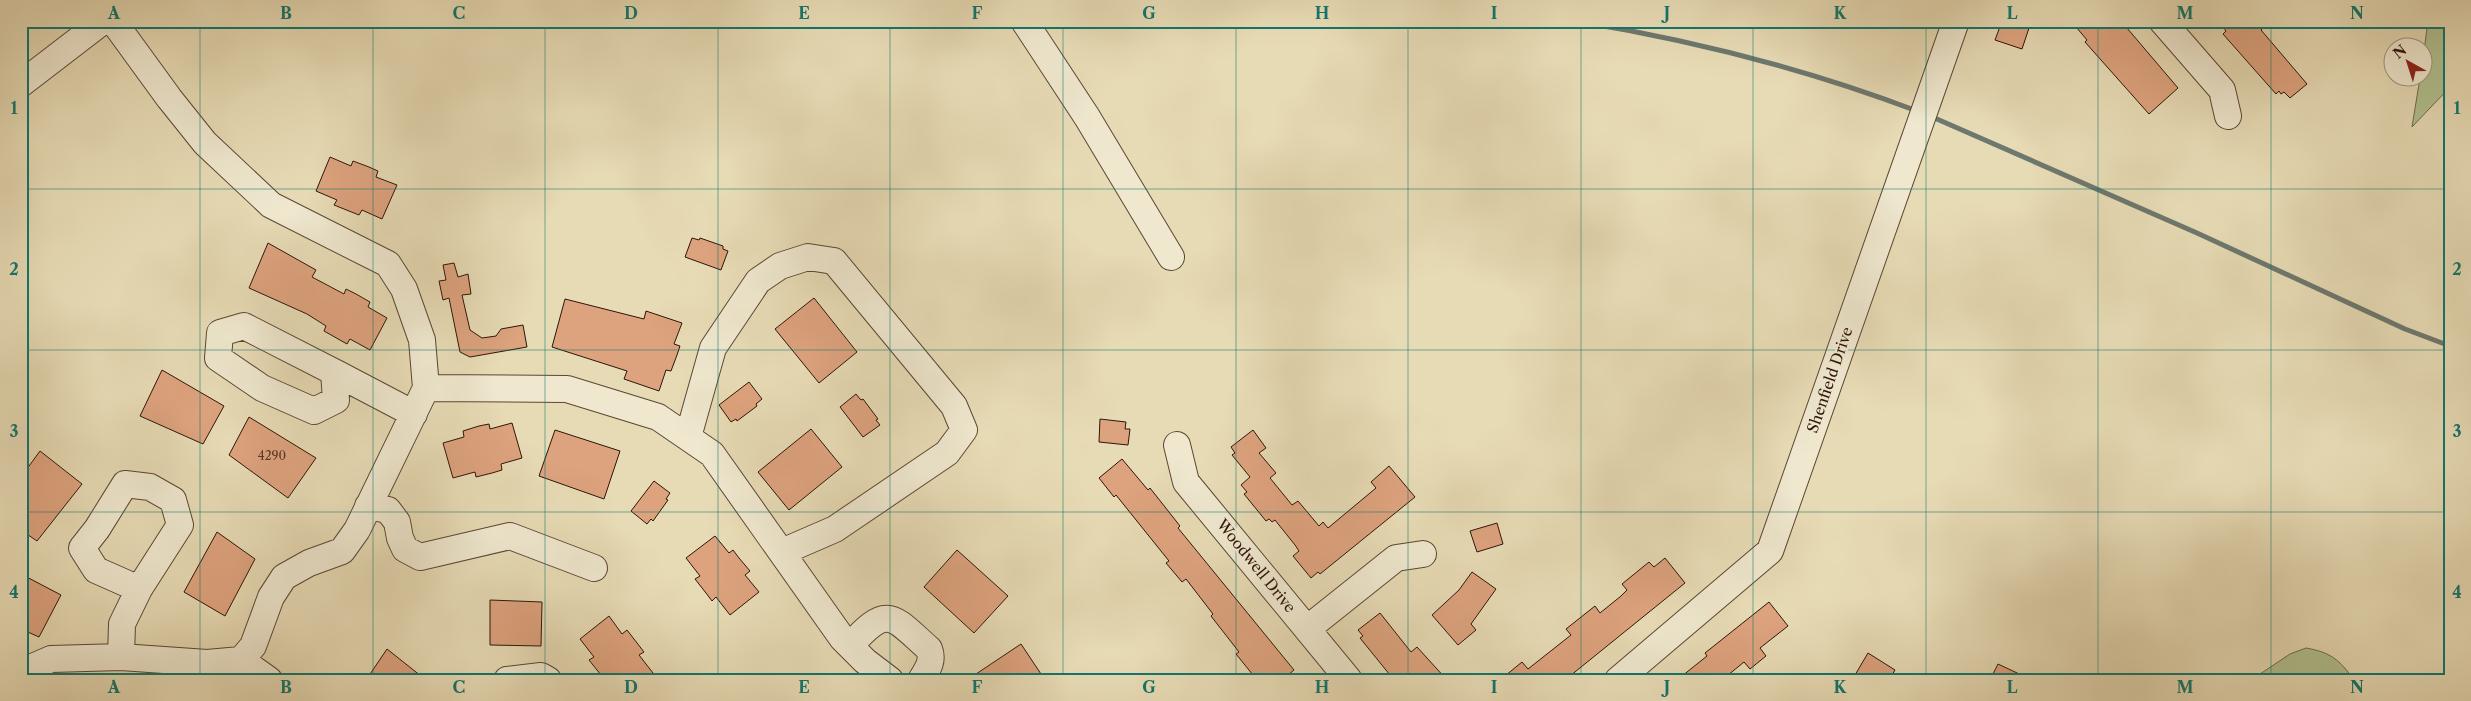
<svg xmlns="http://www.w3.org/2000/svg" width="2471" height="701" font-family="'Libre Caslon Text',serif">
<style>
.green{fill:#b1c191;stroke:#706b4d}
.lines{fill:none;stroke-linecap:round;stroke-linejoin:round}
.stream{stroke:#6d786e;stroke-width:5}
.building{fill:#dda37e;stroke:#2e1509}
.minor-casing{stroke:#5c4634;stroke-width:28}
.minor{stroke:#efe8cf;stroke-width:26}
.grid{fill:none;stroke:#0f766e;stroke-width:1;stroke-opacity:0.55}
.labels{text-anchor:middle;stroke-width:4.5;stroke-linejoin:round;paint-order:stroke}
.number-label{font-size:12px;fill:#5a3826}
.street-label{font-size:15px;fill:#2e1509;stroke:#efe8cf}
.neatline{fill:none;stroke:#0f766e;stroke-width:2}
.grid-label{font-size:16px;text-anchor:middle;font-weight:bold;fill:#0f766e}
</style>
<rect width="100%" height="100%" fill="#e7dbb5"/>
<filter id="stains"><feTurbulence type="fractalNoise" baseFrequency=".004" numOctaves="4"/><feColorMatrix values="0 0 0 0 .2 0 0 0 0 .09 0 0 0 0 .02 0 0 0 .5 -.17"/></filter>
<radialGradient id="worn" r=".72"><stop offset=".6" stop-color="#630" stop-opacity="0"/><stop offset="1" stop-color="#630" stop-opacity=".3"/></radialGradient>
<!-- green -->
<path class="green" d="M2428 21H2450V87L2412 127 2420 78H2424V51Z
M2306 648C2330 652 2340 660 2354 680H2251L2290 654Z"/>
<g class="lines">
<!-- stream -->
<path class="stream" d="M1575 21C1692 40 1807 69 1917 111
M1930 116 2197 233 2405 329 2450 346"/>
</g>
<!-- building -->
<path class="building" d="M2002 21H2010L2029 28 2022 49 1995 40Z
M2071 21H2121L2178 88 2149 114 2085 42 2087 40Z
M2218 21H2271L2261 30 2307 84 2290 98 2284 92 2281 94 2279 91 2276 94 2223 34 2226 31Z
M330 157 351 166 353 161 369 167 378 171 376 177 397 185 382 219 362 210 359 215 334 205 337 200 316 191Z
M692 238 699 240 700 238 723 246V249L728 251 721 270 685 257Z
M268 243 316 270 312 277 344 294 346 289 356 294 370 302 368 307 387 318 370 350 350 339 347 344 324 331 326 326 307 314 249 288Z
M454 263 458 277 468 274 471 294 462 295 470 330 482 338 496 336 501 329 523 325 527 347 470 357 460 352 449 298 443 300 439 281 446 280 443 265Z
M814 298 857 352 819 383 775 329Z
M565 299 644 319 646 311 682 323 674 344 680 346 677 355 671 371 666 370 659 391 624 379 627 371 552 347Z
M162 370 224 406 203 444 140 416Z
M749 382 762 399 756 404 757 406 737 421 736 419 731 422 719 405Z
M856 394 861 400 863 399 878 419 876 420 880 425 863 437 840 407Z
M249 417 316 458 288 498 229 455Z
M1100 419 1126 422 1125 429H1130L1128 445 1099 442Z
M512 423 522 458 501 464 502 470 492 473 476 477 475 472 453 478 443 443 464 437 463 431 479 426 489 424 490 429Z
M811 429 842 467 789 510 758 472Z
M555 430 620 451 604 499 539 476Z
M1253 430 1266 448 1259 453 1276 473 1270 478 1292 505 1298 501 1319 526 1323 522 1328 528 1376 488 1371 482 1389 466 1415 497 1320 574 1318 572 1311 578 1293 556 1299 551 1295 545 1275 520 1272 522 1269 519 1266 521 1244 494 1247 492 1241 485 1250 477 1232 455 1235 453 1231 447Z
M40 451 82 484 37 541 21 530V477Z
M1122 459 1148 490 1150 488 1180 526 1178 528 1294 670 1282 680H1257L1236 654 1239 652 1211 616 1213 614 1186 579 1182 582 1166 563 1169 561 1116 495 1114 497 1099 478Z
M654 481 670 493 666 499 668 500 653 521 651 519 647 524 631 511Z
M1497 523 1503 544 1477 552 1470 531Z
M217 532 255 559 225 616 184 592Z
M715 536 729 553 733 550 739 558 750 571 745 575 759 592 730 615 716 597 712 601 706 593 695 579 700 576 686 558Z
M957 550 1008 596 974 633 924 587Z
M1665 558 1685 583 1565 680H1500L1522 662 1528 669 1571 635 1566 629 1595 606 1600 613 1621 596 1627 590 1622 584 1649 562 1654 567Z
M1472 572 1496 589 1471 624 1476 630 1458 645 1432 615 1459 590Z
M21 574 61 595 39 637 21 629Z
M490 600 542 602 541 646 490 645Z
M1769 602 1788 626 1760 648 1766 656 1750 669 1744 662 1722 680H1677L1707 656 1705 653Z
M1380 613 1411 652 1417 647 1447 680H1394L1360 638 1363 636 1358 630Z
M609 616 622 634 627 630 644 652 639 655 653 673 644 680H605L589 660 594 657 580 639Z
M1021 644 1045 680H967Z
M387 649 426 680H366Z
M1868 653 1895 670 1889 680H1863L1855 675Z
M1998 664 2032 680H1990Z"/>
<g class="lines">
<!-- minor casing -->
<g class="minor-casing">
<path id="minor" d="M1024 21 1087 117 1171 257
M2162 21 2222 90 2228 116
M21 84 103 21
M244 326 334 372 336 400 314 411 262 388 218 358 220 333Z
M334 372 414 414
M426 388 567 389 658 417 712 454 842 638 865 661 890 680
M688 437 713 348 758 281 780 266 808 257 834 261 954 406 964 430 947 453 835 529 782 552
M1177 445 1186 482 1349 680
M125 484 150 487 173 500 180 525 139 589 96 570 82 548 97 529Z
M368 506 388 510 397 522 400 538 405 549 420 557 510 536 594 568
M1307 629 1396 558 1423 554
M850 646C888 603 892 616 929 649 934 661 927 670 921 680
M121 657 122 624 139 589
M241 660 269 680
M21 672 51 659 121 657 207 663 241 660 253 646 271 597 284 577 309 563 342 551 357 530 426 388 422 340 404 289 388 264 271 205 205 143 169 98 113 21
M507 680 541 676 548 680
M1618 680 1770 551 1956 21"/>
</g>
<!-- minor -->
<use href="#minor" class="minor"/>
</g>
<!-- grid -->
<path class="grid" d="M200 21V680M373 21V680M545 21V680M718 21V680M890 21V680M1063 21V680M1236 21V680M1408 21V680M1581 21V680M1753 21V680M1926 21V680M2098 21V680M2271 21V680M21 189H2450M21 350H2450M21 512H2450"/>
<g class="labels">
<!-- number labels -->
<g class="number-label">
<text x="272" y="460">4290</text>
</g>
<!-- street labels -->
<g class="street-label">
<text transform="translate(1830 380) rotate(-71)" y="5">Shenfield Drive</text>
<text transform="translate(1256 566) rotate(51)" y="5">Woodwell Drive</text>
</g>
</g>
<!-- margin -->
<rect width="2471" height="701" fill="none" stroke="#e7dbb5" stroke-width="55"/>
<!-- north arrow -->
<g transform="translate(2408 62) rotate(321)"><circle r="24" fill="#efe8cf" stroke="#a29480"/>
<path d="M0-4L9 19L0 12L-9 19Z" fill="#8f2418"/>
<text y="-8" font-size="14" font-weight="bold" text-anchor="middle" fill="#2e1509">N</text>
</g>
<rect x="28" y="28" width="2416" height="646" class="neatline"/>
<g class="grid-label">
<text x="114" y="19">A</text>
<text x="286" y="19">B</text>
<text x="459" y="19">C</text>
<text x="631" y="19">D</text>
<text x="804" y="19">E</text>
<text x="977" y="19">F</text>
<text x="1149" y="19">G</text>
<text x="1322" y="19">H</text>
<text x="1494" y="19">I</text>
<text x="1667" y="19">J</text>
<text x="1840" y="19">K</text>
<text x="2012" y="19">L</text>
<text x="2185" y="19">M</text>
<text x="2357" y="19">N</text>
<text x="14" y="114">1</text>
<text x="2457" y="114">1</text>
<text x="14" y="275">2</text>
<text x="2457" y="275">2</text>
<text x="14" y="437">3</text>
<text x="2457" y="437">3</text>
<text x="14" y="598">4</text>
<text x="2457" y="598">4</text>
<text x="114" y="693">A</text>
<text x="286" y="693">B</text>
<text x="459" y="693">C</text>
<text x="631" y="693">D</text>
<text x="804" y="693">E</text>
<text x="977" y="693">F</text>
<text x="1149" y="693">G</text>
<text x="1322" y="693">H</text>
<text x="1494" y="693">I</text>
<text x="1667" y="693">J</text>
<text x="1840" y="693">K</text>
<text x="2012" y="693">L</text>
<text x="2185" y="693">M</text>
<text x="2357" y="693">N</text>
</g>
<rect width="100%" height="100%" filter="url(#stains)"/>
<rect width="100%" height="100%" fill="url(#worn)"/>
</svg>
